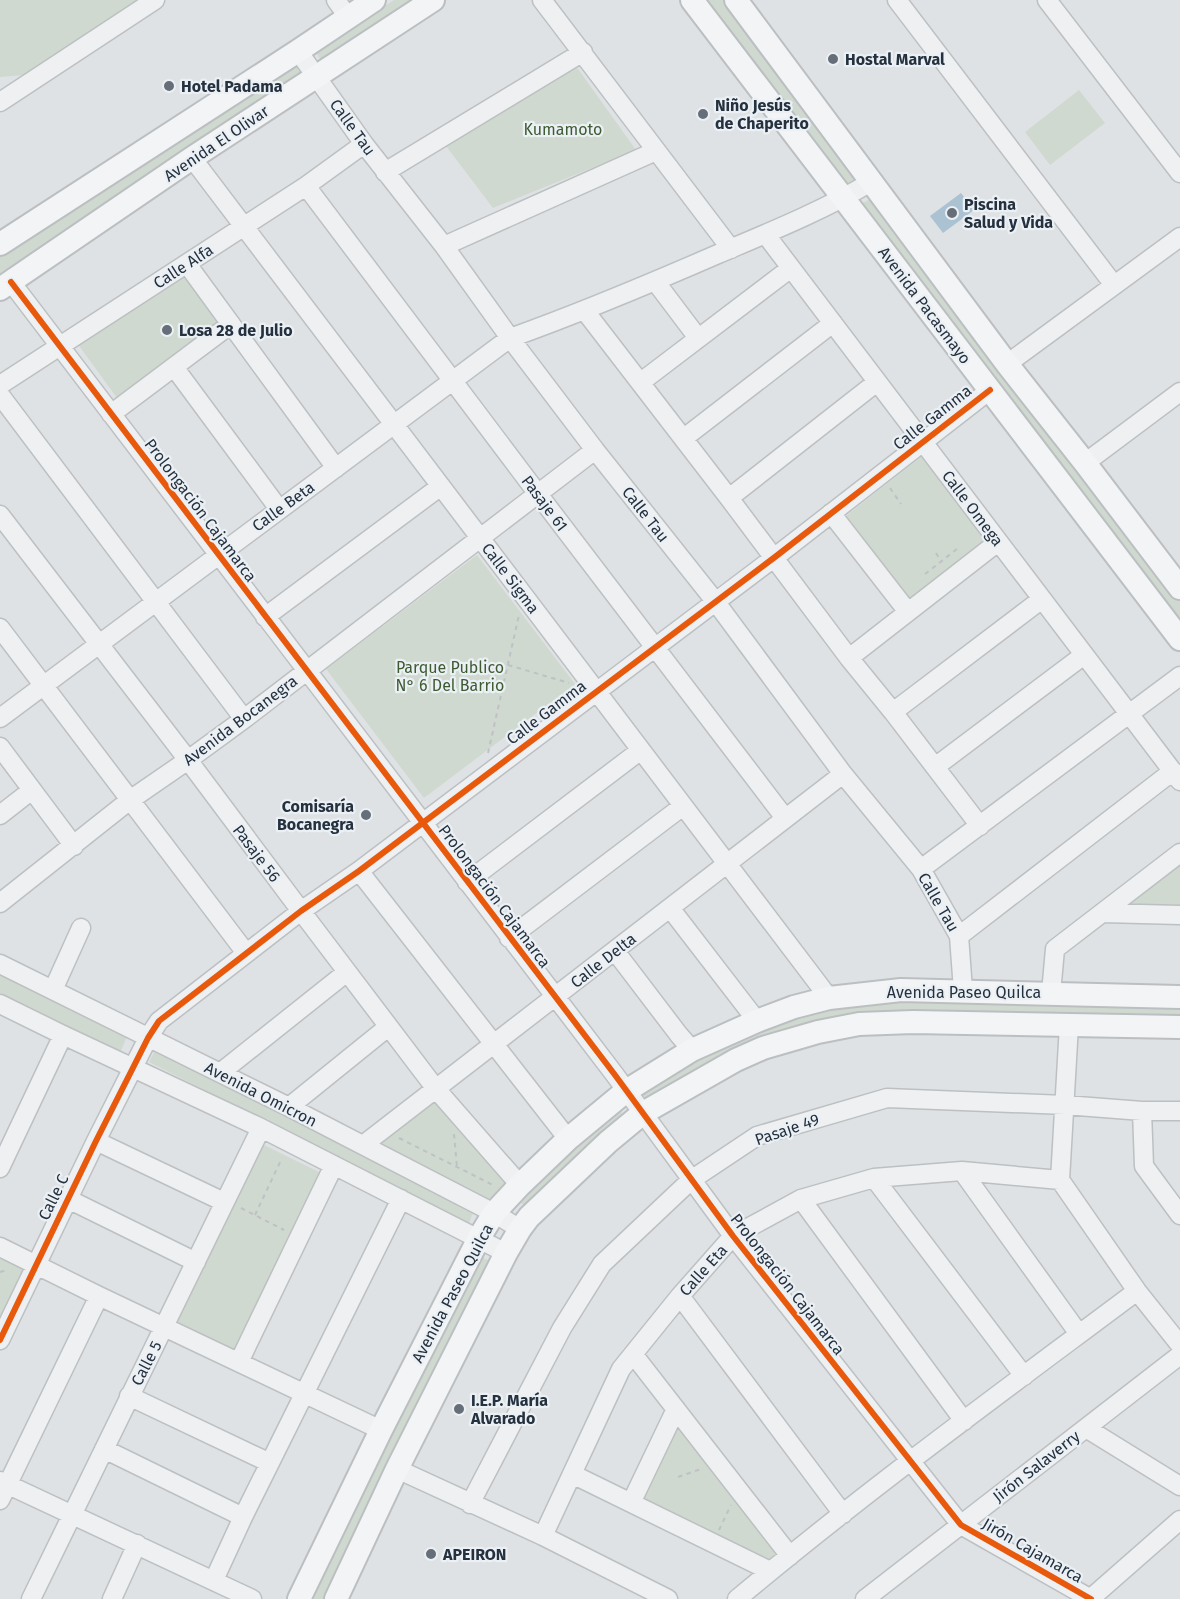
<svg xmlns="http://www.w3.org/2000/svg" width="1180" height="1599" font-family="'Fira Sans',sans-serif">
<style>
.green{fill:#d0d9cf}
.water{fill:#aac2d2}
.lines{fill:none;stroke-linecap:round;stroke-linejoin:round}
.minor-casing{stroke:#bdc0c2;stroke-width:21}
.major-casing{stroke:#bbbfc2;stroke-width:26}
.path{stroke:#bec1c5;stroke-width:2;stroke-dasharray:4.5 4.5;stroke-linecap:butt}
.minor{stroke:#eef0f2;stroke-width:18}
.major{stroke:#f3f4f5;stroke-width:22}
.cycleway-casing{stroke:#ebf0f5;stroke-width:10}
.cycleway{stroke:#e8590c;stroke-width:6}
.poi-dot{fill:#666f79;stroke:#ebf0f5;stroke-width:2}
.labels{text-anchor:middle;stroke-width:4.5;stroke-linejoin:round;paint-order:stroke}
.poi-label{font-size:16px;font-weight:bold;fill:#25313f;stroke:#ebf0f5;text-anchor:start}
.street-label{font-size:16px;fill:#25313f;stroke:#ebf0f5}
.park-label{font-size:16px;fill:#3d5b31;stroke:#ebf0f5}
</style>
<rect width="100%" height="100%" fill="#dfe2e4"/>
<!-- green -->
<path class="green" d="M0 0H137L25 75 0 77Z
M394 0H418L323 63 315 51Z
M704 0H724L860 182 848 192Z
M294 65 301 68V73L297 80 0 273V255Z
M576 66 636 150 493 208 446 146Z
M1079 90 1105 123 1050 165 1025 132Z
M874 197 1180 598V622L861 204Z
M186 271 224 322 120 402 77 343Z
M925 454 992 543 909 609 842 519Z
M477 555 575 684 424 798 326 669Z
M1180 860V909L1134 907 1128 899Z
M0 972 128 1034 120 1053 0 993Z
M898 998 1180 1004V1021L858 1015 649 1100 642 1095 641 1089 705 1050 792 1013Z
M155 1050 475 1208 469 1223 149 1062Z
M438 1093 513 1181 492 1204 381 1144 386 1134Z
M616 1105 625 1117 528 1209 515 1198Z
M260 1143 325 1175 238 1352 180 1325 176 1317Z
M0 1249 30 1264 0 1327Z
M480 1256 493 1263 328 1599H305Z
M679 1419 782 1555 772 1564 639 1498Z"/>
<!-- water -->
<path class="water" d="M961 193 974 210 943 233 930 216Z"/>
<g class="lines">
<!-- minor casing -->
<g class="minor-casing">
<path id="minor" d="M336 0 348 17
M542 0 731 249
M897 0 1114 285
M1047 0 1180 173
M298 51 364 144 444 246 510 338 595 450 715 601 843 774 921 869 959 936 963 990
M0 102 155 0
M192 158 829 998
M385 172 583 52
M306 186 538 494 785 818
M766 235 1180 781
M444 246 656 151
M187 264 336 468
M655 281 698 338
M11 282 615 1075 733 1236 961 1525 1091 1599
M585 311 729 498 849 658 893 712 980 826
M1007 364 1180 237
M174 367 279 509
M641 382 791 268
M0 385 306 186 364 144
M0 395 244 719
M111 414 231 324
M684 438 833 323
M1085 463 1180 392
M729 498 877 382
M831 513 908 612
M0 515 188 760 301 911 436 1089 520 1185
M265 617 441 486
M0 628 246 953
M849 658 998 542
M893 712 1042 599
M0 718 510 338C580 313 649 284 718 254 770 232 822 211 871 182
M0 747 74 846
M935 767 1084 655
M0 815 32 790
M921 869 1180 676
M359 871 568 1139
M467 882 641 750
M0 903 130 800 188 760 244 719 595 450
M670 908 757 1021
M1102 913 1180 915
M959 936 1173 771
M509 938 683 806
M615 951 679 1035 692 1050
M0 964 289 1107 494 1213 520 1229
M53 990 81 928
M1051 993 1055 949 1180 853
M0 1004 63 1035 261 1128 506 1253
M1069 1025 1060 1180 1137 1291 1180 1345
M220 1073 347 972
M289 1107 388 1027
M1142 1111 1144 1166 1180 1215
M96 1141 224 1202
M363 1145 843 774
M0 1168 63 1035
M962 1171 1079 1334
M874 1178 1024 1376
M68 1199 196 1262
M801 1199 964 1421
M0 1247 99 1296 381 1430
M680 1296 843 1514
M0 1340 96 1141 148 1038 159 1021 301 911 359 871 775 557 990 390
M633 1354 790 1556
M239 1362 334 1165
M129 1396 270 1463
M1086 1428 1180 1486
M104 1449 243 1517
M397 1469 543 1536 668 1599
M572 1474 770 1571
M0 1481 252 1599
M0 1500 99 1296
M631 1503 676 1409
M470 1504 562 1328 602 1264 691 1180 757 1136 887 1098 1065 1105 1142 1111H1180
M543 1536 621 1369 680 1296 733 1236 801 1199 874 1178 962 1171 1060 1180
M214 1580 243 1517 401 1199
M31 1599 261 1128
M112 1599 137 1544
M737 1599C866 1491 1002 1392 1137 1291
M865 1599 1180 1355
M1090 1599 1180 1520"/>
</g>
<!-- major casing -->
<g class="major-casing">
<path id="major" d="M692 0 1180 639
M736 0 1007 364 1085 463 1180 588
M0 244 298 51 374 0
M0 289 192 158 433 0
M299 1599 381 1430 479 1238 494 1213 520 1185 568 1139 626 1091 692 1050 757 1021 794 1007 829 998 901 990 1180 997
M336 1599 397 1469 506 1253 520 1229 529 1217 608 1142 643 1113 736 1060 763 1048 818 1032 859 1024 913 1022 1180 1027"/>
</g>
<!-- path -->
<path class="path" d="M890 488 901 504
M936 553 941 561
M925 574 957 549
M508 665 569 683
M488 753 519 615
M454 1134 457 1167
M399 1138 493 1185
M241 1208 284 1230
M255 1215 282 1158
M0 1272 7 1270
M678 1477 701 1469
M719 1530 731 1505"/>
<!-- minor -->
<use href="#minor" class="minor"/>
<!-- major -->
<use href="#major" class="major"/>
<!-- cycleway casing -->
<g class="cycleway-casing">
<path id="cycleway" d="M11 282 615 1075 733 1236 961 1525 1091 1599
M0 1340 96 1141 148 1038 159 1021 301 911 359 871 775 557 990 390"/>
</g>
<!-- cycleway -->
<use href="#cycleway" class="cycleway"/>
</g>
<!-- markers -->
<g class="poi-dot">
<circle cx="833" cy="59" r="6"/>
<circle cx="169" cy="86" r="6"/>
<circle cx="703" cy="114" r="6"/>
<circle cx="952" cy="213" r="6"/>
<circle cx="167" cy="330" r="6"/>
<circle cx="366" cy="815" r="6"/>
<circle cx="459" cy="1409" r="6"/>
<circle cx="431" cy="1554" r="6"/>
</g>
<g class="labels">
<!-- poi labels -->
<g class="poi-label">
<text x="845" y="65">Hostal Marval</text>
<text x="181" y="92">Hotel Padama</text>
<text x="715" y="111">Niño Jesús<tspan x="715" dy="18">de Chaperito</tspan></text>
<text x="964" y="210">Piscina<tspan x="964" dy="18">Salud y Vida</tspan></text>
<text x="179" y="336">Losa 28 de Julio</text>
<text x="354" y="812" text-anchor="end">Comisaría<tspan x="354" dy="18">Bocanegra</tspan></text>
<text x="471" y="1406">I.E.P. María<tspan x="471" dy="18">Alvarado</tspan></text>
<text x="443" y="1560">APEIRON</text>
</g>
<!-- street labels -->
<g class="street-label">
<text transform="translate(353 127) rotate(54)" y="6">Calle Tau</text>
<text transform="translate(216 143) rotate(-34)" y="6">Avenida El Olivar</text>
<text transform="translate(183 266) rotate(-33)" y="6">Calle Alfa</text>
<text transform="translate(925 305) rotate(53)" y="6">Avenida Pacasmayo</text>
<text transform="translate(932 417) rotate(-38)" y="6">Calle Gamma</text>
<text transform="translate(545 503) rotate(53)" y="6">Pasaje 61</text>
<text transform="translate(283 506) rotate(-36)" y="6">Calle Beta</text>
<text transform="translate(973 508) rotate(53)" y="6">Calle Omega</text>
<text transform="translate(201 510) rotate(53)" y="6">Prolongación Cajamarca</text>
<text transform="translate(646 514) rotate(52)" y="6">Calle Tau</text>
<text transform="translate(511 578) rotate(53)" y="6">Calle Sigma</text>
<text transform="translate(546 712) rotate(-37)" y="6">Calle Gamma</text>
<text transform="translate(240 720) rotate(-37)" y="6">Avenida Bocanegra</text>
<text transform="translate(257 853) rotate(53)" y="6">Pasaje 56</text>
<text transform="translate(495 896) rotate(53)" y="6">Prolongación Cajamarca</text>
<text transform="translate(939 902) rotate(60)" y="6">Calle Tau</text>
<text transform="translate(603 960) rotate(-38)" y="6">Calle Delta</text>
<text x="964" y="998">Avenida Paseo Quilca</text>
<text transform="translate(261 1094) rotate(27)" y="6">Avenida Omicron</text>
<text transform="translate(787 1129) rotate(-19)" y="6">Pasaje 49</text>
<text transform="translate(53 1197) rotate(-64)" y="6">Calle C</text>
<text transform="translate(703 1270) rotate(-48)" y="6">Calle Eta</text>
<text transform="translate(788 1284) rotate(52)" y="6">Prolongación Cajamarca</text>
<text transform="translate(452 1293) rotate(-62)" y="6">Avenida Paseo Quilca</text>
<text transform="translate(146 1363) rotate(-63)" y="6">Calle 5</text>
<text transform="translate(1036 1466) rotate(-38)" y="6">Jirón Salaverry</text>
<text transform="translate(1033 1550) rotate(30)" y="6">Jirón Cajamarca</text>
</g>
<!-- park labels -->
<g class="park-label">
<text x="563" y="135">Kumamoto</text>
<text x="450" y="673">Parque Publico<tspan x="450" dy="18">N° 6 Del Barrio</tspan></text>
</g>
</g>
</svg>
